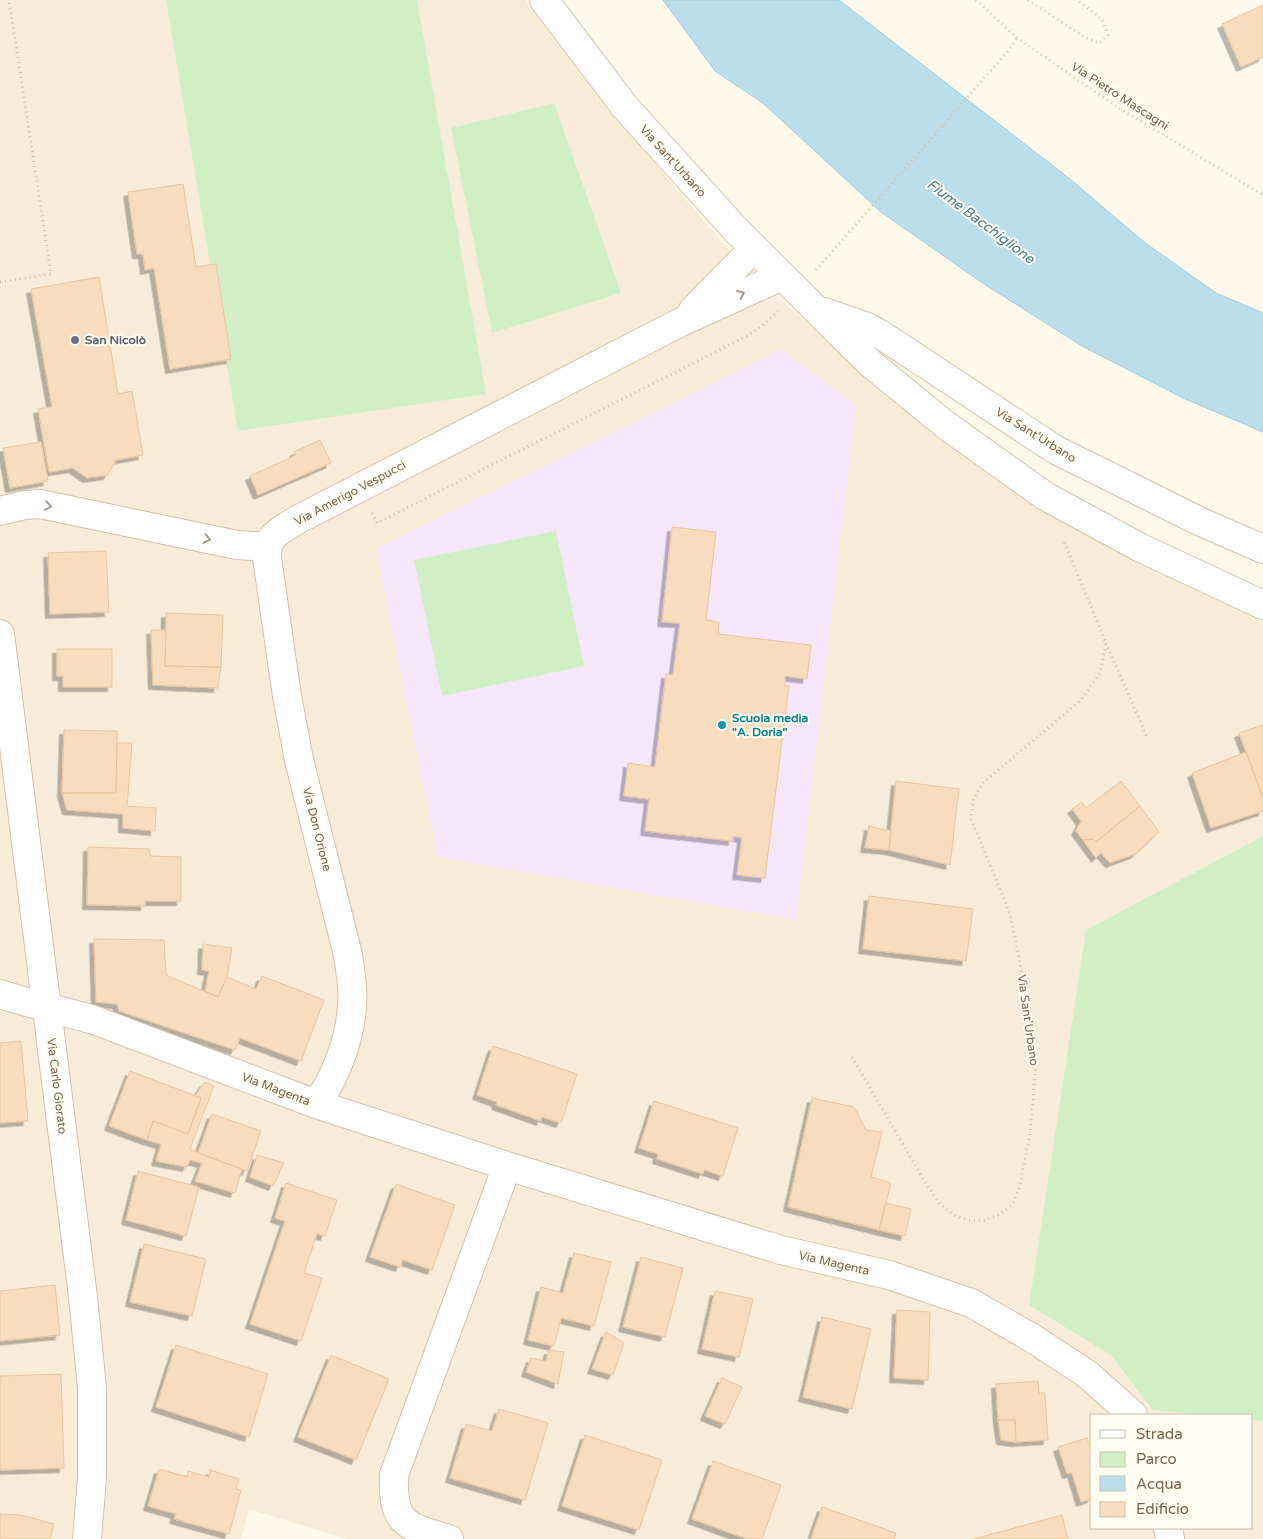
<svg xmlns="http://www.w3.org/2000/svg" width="1263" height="1539" font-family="'Varela Round',sans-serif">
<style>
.residential{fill:#f7ecd7}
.education{fill:#f6e6fb}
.green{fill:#d1efc5}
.water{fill:#bbdeeb;stroke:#a0cdde}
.building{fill:#f7dcbe;stroke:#ebc59d;filter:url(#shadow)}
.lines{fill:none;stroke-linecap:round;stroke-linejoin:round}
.minor-casing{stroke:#d3c2ad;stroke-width:30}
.path{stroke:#ddbfa0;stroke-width:3;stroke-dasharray:1 4;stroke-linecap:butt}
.minor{stroke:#fff;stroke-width:28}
.oneway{stroke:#aa9989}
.worship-dot{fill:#6b7280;stroke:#fffcf2;stroke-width:2}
.culture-dot{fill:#0f9aa8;stroke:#fffcf2;stroke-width:2}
.labels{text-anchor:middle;stroke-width:4;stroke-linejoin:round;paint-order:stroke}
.street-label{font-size:12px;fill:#7d6249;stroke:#fffcf2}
.worship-label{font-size:12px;font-weight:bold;fill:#5b616d;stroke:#fffcf2;text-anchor:start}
.culture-label{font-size:12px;font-weight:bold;fill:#0d838f;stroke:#fffcf2;text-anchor:start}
.water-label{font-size:14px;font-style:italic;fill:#407a92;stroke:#fffcf2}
</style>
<defs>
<filter id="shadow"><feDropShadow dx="-4.5" dy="4.5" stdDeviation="0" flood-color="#0004"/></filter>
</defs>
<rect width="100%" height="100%" fill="#fef9ea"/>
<!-- residential -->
<path class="residential" d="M0 0H526L618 119 723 244 778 298 959 450 1079 526 1233 608 1263 621V836L1086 930 1029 1305 1112 1356 1152 1410 1204 1415H1092V1528H1252V1420L1263 1421V1539H347L249 1509 241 1539H0Z"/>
<!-- education -->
<path class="education" d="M781 349 856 405 796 920 438 857 376 549Z"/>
<!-- green -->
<path class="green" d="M166 0H417L486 394 238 431Z
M554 103 621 293 492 333 451 128Z
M556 531 584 666 442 696 414 560Z
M1263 836V1421L1252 1420V1415H1204L1152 1410 1112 1356 1029 1305 1086 930Z"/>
<!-- water -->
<path class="water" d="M663 0H839L1070 179 1144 242 1216 293 1263 313V432L1183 398 1082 346 984 284 881 212 763 103 715 71Z"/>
<!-- building -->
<path class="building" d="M1263 5V57L1241 67 1222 24Z
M183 184 196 267 216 264 231 359 170 369 154 268 145 270 143 254H137L128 192Z
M99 277 118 394 132 391 143 455 116 460 108 475 87 478 73 468 49 472 38 409 52 407 31 289Z
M320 440 331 463 258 495 250 476 296 455 294 452Z
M41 442 48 481 10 488 3 448Z
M672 527 716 532 706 620 719 622 718 634 811 645 807 679 785 676V686H789L765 878 737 875 742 838 733 836V841L645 831 649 799 624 796 628 763 655 767 666 674 673 675 680 623 662 622Z
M106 551 109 612 50 614 48 553Z
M166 613 223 615 221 667 165 666Z
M151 630H166L165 666 221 667 218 688 153 685Z
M57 649H112V687H63V676H57Z
M1263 725V798L1239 733Z
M64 730 117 731 116 793H62Z
M117 743H132L127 806 156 808 155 831 123 828V814L67 810 62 793H116Z
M1246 752 1263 798V811L1211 828 1192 773Z
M896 781 959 789 950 865 889 850Z
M1121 781 1140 806 1096 842 1093 839 1083 840 1076 831 1081 821 1072 809 1082 802 1086 808Z
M1140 806 1159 832 1135 854 1110 863 1101 853 1096 858 1083 840 1093 839 1096 842Z
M869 826 891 831 889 850 865 848Z
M88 847 149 849 150 856 181 857V901H145V906L87 905Z
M869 896 973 909 966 961 863 949Z
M94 939 164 940 166 975 218 997 227 977 256 989 262 976 324 1000 301 1061 240 1038 235 1050 119 1011 117 1004 96 1002Z
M203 944 232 948 227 977 218 997 205 991 209 971 202 970Z
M21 1041 28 1121 0 1123V1043Z
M493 1046 577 1074 561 1123 542 1117 541 1121 496 1105 497 1102 477 1095Z
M130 1071 201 1098 188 1134 153 1121 147 1140 109 1126Z
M205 1082 214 1086 190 1149 198 1153 242 1169 235 1193 195 1181 202 1163 190 1160 187 1167 156 1161 161 1144 147 1140 153 1121 188 1134 201 1098 195 1096Z
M812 1098 854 1107 866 1130 882 1132 871 1177 891 1183 879 1230 788 1207Z
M654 1101 738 1128 723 1176 704 1170 703 1174 657 1159 658 1154 639 1148Z
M212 1114 261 1131 247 1171 198 1153Z
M257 1155 284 1163 273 1186 250 1177Z
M138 1171 199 1187 186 1236 126 1220Z
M286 1183 337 1200 325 1236 317 1234 304 1273 322 1278 301 1341 250 1324 285 1221 275 1218Z
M396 1184 455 1205 432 1270 403 1260 400 1267 370 1257Z
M886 1203 911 1209 905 1236 879 1230Z
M144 1244 206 1259 192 1316 130 1302Z
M574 1253 611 1262 594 1326 561 1318 554 1346 528 1340 541 1287 563 1293Z
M641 1257 683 1268 665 1337 623 1327Z
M55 1285 60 1335 0 1341V1291Z
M715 1291 753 1299 739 1357 702 1349Z
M897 1310 930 1312 928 1380 894 1378Z
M822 1317 871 1329 852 1409 803 1397Z
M606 1332 624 1343 613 1375 592 1369Z
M176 1345 268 1374 249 1437 156 1407Z
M549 1350 564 1352 558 1384 526 1372 531 1358 546 1361Z
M331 1355 389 1379 356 1460 298 1437Z
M61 1374 64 1468 0 1470V1376Z
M722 1378 742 1387 725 1424 705 1416Z
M1038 1381 1039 1393H1045L1048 1440 1016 1442 1015 1420H998L996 1384Z
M499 1409 548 1423 525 1500 450 1478 466 1424 492 1431Z
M998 1420H1015L1016 1442 1001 1440Z
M585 1435 662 1460 639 1530 562 1506Z
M1087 1438 1092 1451V1498L1081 1502 1072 1473 1067 1474 1058 1447Z
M713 1461 781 1485 762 1539H747L692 1519Z
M159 1469 187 1477 188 1471 209 1477 210 1470 239 1479 236 1489 241 1490 229 1534 174 1519 176 1514 148 1506Z
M822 1507 896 1533 894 1539H811Z
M0 1514 21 1515 54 1524 50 1539H0Z
M1062 1515 1068 1539H974Z"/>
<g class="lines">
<!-- minor casing -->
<g class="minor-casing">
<path id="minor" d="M544 0 625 107 736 230 871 364 947 426 1045 496 1139 547 1263 605
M693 310 754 248
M824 312 867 327 880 334 1056 450 1201 522 1263 549
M0 511 25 505 40 504 237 545 267 547
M0 634 83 1297 92 1388V1478L87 1539
M0 994C31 1004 63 1011 94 1020L316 1104 507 1166 781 1250 889 1275 971 1303 1032 1338 1087 1374 1133 1415
M316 1104C336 1077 350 1039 352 1006 354 989 350 971 348 955L299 760 287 696 267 558C267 534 279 532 297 520L681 322 782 276
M1168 1528 1170 1539
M449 1539C406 1526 392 1525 394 1475L507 1166"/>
</g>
<!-- path -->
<path class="path" d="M976 0 1017 38 1119 108 1263 195
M1028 0 1086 38 1100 43 1108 35 1102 19 1077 0
M816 270 1008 51 1017 38
M0 282 51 274 9 0
M372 513 377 523 747 336 763 325 778 311
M1106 643 1147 737
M852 1057 925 1182 940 1204 956 1216 972 1221 987 1220 998 1215 1012 1205 1019 1189 1030 1134 1036 1064 1018 952 1009 911 971 819 973 800 983 783 1081 700 1100 673 1106 643 1063 539"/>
<!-- minor -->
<use href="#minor" class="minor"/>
</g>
<!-- one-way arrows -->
<defs><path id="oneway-chevron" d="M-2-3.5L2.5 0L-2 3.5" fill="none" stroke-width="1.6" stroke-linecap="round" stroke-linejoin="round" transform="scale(1.25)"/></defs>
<g class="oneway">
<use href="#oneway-chevron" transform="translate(741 294) rotate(-25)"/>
<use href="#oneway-chevron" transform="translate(48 506) rotate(10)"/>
<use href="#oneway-chevron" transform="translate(207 539) rotate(12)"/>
</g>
<!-- markers -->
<circle class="worship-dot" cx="75" cy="340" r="5"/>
<circle class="culture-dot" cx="722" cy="725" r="5"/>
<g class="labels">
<!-- street labels -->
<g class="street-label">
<text transform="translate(1120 96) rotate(33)" y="4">Via Pietro Mascagni</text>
<text transform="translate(673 161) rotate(48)" y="4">Via Sant'Urbano</text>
<text transform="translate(1036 435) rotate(32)" y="4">Via Sant'Urbano</text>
<text transform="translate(350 493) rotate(-28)" y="4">Via Amerigo Vespucci</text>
<text transform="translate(317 829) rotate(76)" y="4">Via Don Orione</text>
<text transform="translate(1028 1020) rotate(82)" y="4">Via Sant'Urbano</text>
<text transform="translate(57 1086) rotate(83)" y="4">Via Carlo Giorato</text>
<text transform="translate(276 1089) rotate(21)" y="4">Via Magenta</text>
<text transform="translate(834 1263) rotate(13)" y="4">Via Magenta</text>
</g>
<!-- worship labels -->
<g class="worship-label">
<text x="85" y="344">San Nicolò</text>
</g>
<!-- culture labels -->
<g class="culture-label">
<text x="732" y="722">Scuola media<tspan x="732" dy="14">"A. Doria"</tspan></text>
</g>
<!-- water labels -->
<g class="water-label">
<text transform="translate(981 221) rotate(37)" y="5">Fiume Bacchiglione</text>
</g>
</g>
<!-- legend -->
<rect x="1090" y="1414" width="162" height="115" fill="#fffcf2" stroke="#cbbeae"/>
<rect x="1100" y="1430" width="25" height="8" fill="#ffffff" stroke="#cbbeae"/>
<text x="1136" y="1439" font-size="15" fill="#7d6249">Strada</text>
<rect x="1100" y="1452" width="25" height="15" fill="#d1efc5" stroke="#cbbeae"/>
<text x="1136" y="1464" font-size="15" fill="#7d6249">Parco</text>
<rect x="1100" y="1476" width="25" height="15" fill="#bbdeeb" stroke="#cbbeae"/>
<text x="1136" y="1489" font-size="15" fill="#7d6249">Acqua</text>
<rect x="1100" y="1502" width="25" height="15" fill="#f7dcbe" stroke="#cbbeae"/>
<text x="1136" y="1514" font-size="15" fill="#7d6249">Edificio</text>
</svg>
